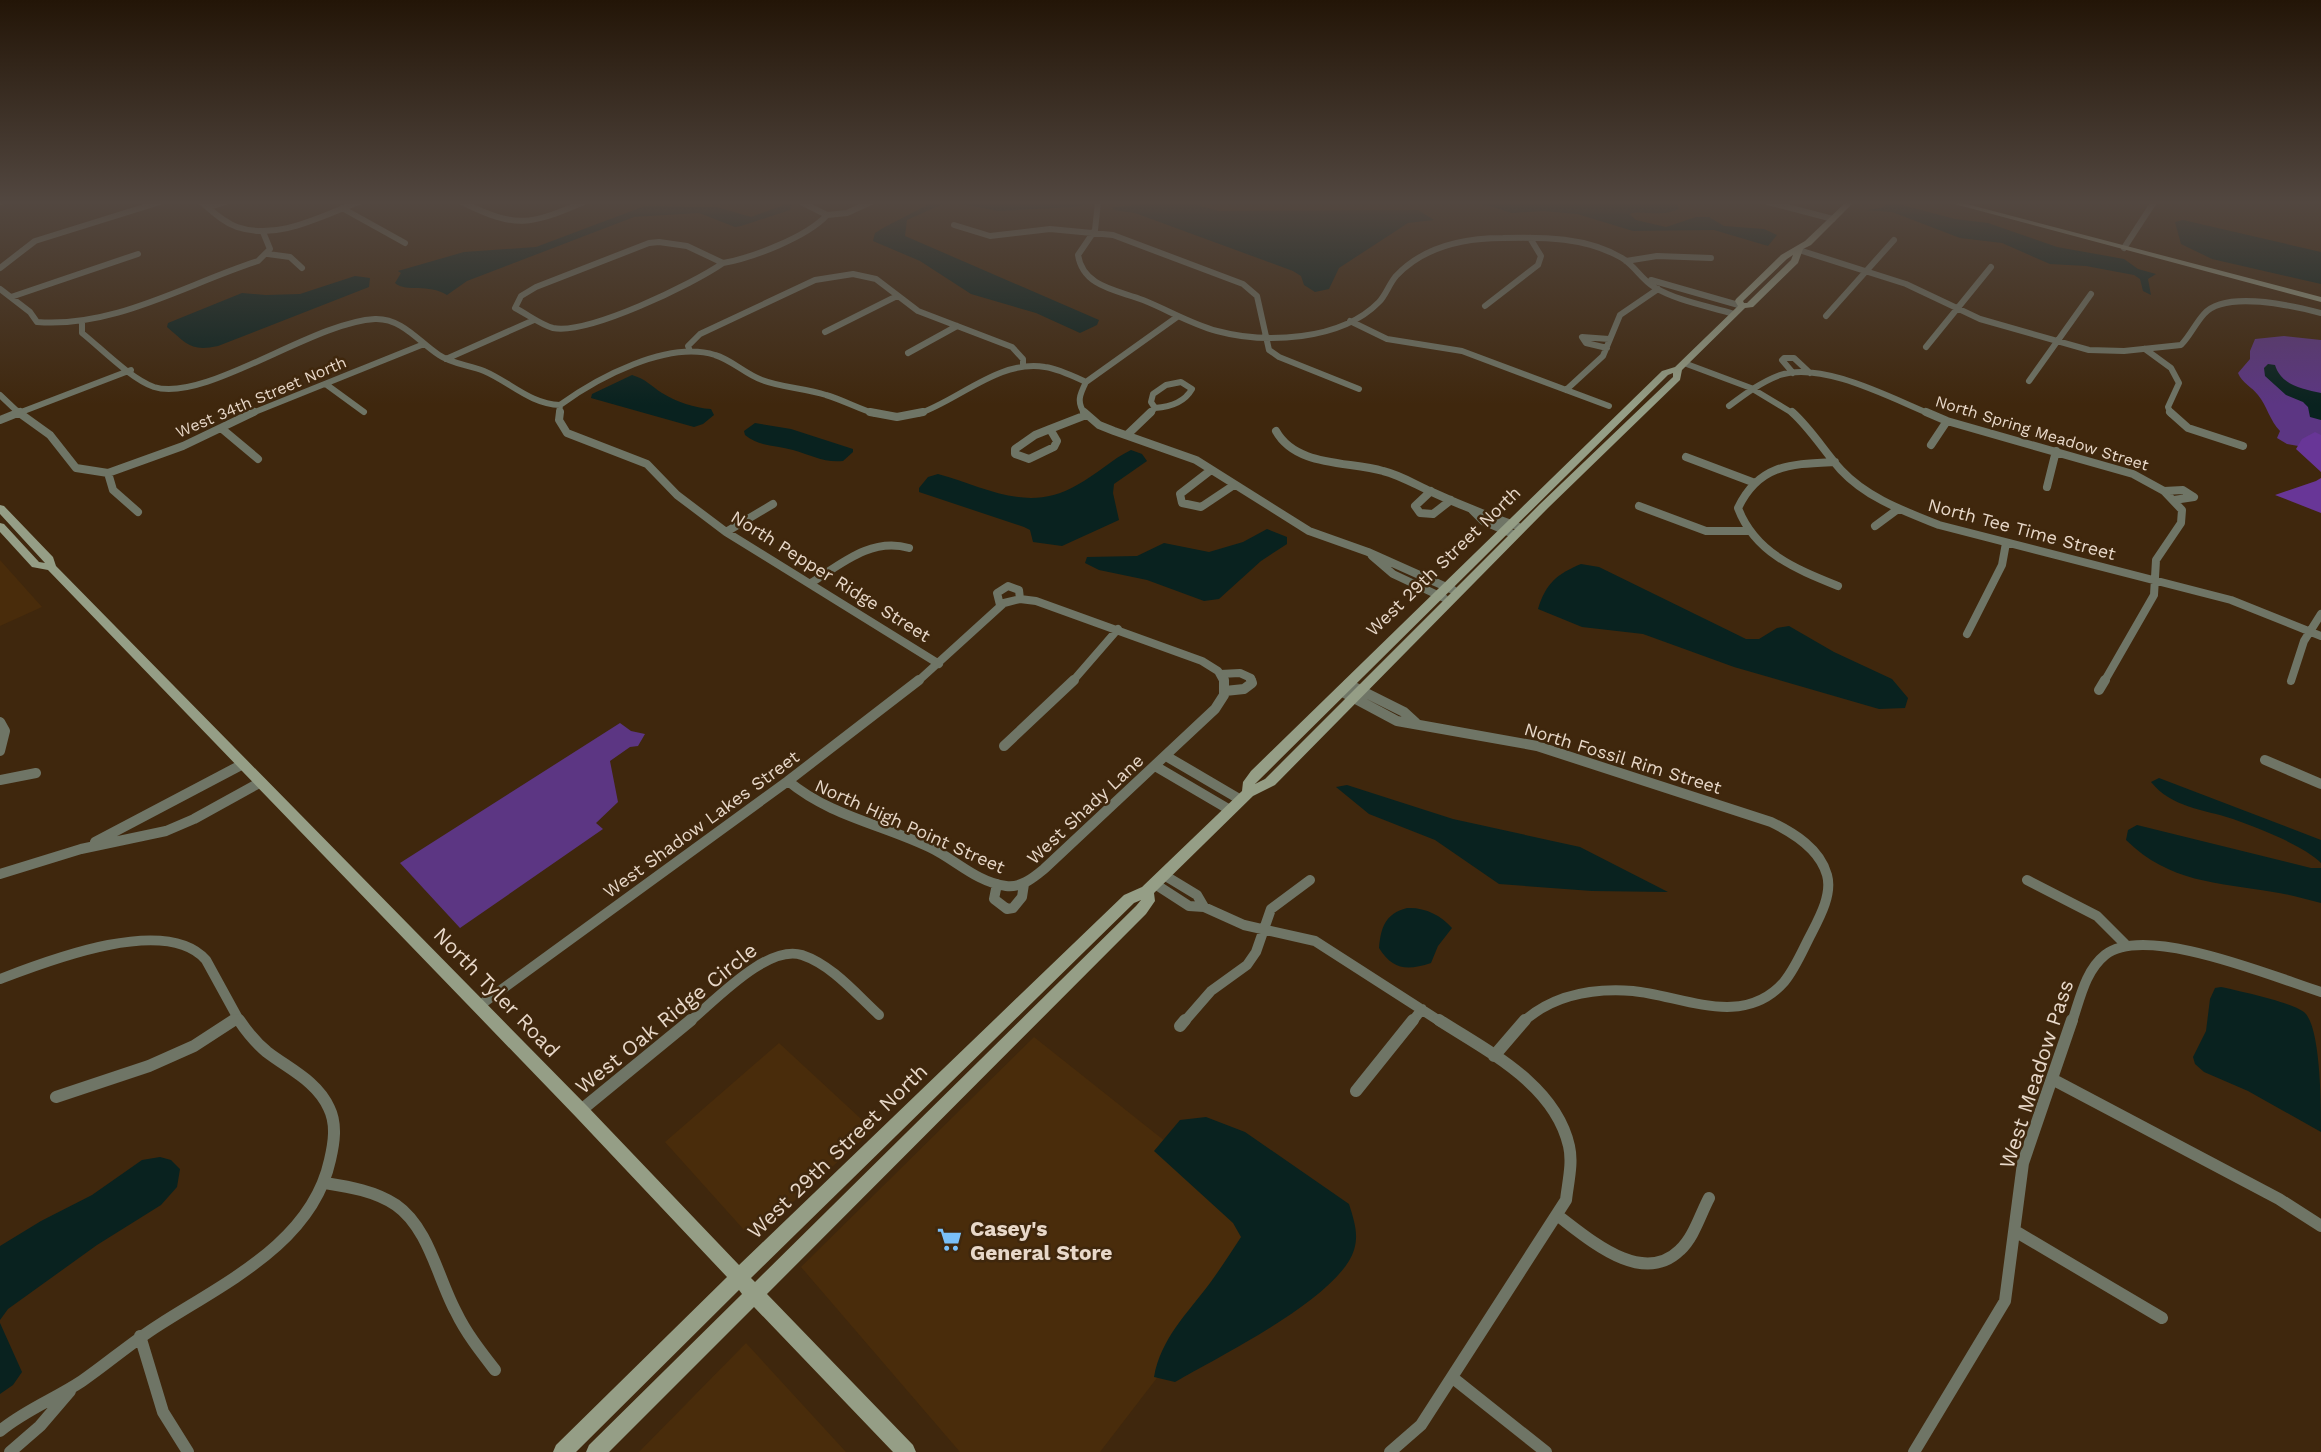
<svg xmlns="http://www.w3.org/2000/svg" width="2321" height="1452" viewBox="0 0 2321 1452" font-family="'Work Sans',sans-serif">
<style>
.built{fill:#492c0b}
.green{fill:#5c3683}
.forest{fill:#683697}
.water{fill:#09221f}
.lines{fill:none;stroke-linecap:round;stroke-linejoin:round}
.street-far3{stroke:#6f7566;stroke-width:6}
.street-far2{stroke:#6f7566;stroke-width:8}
.street-far1{stroke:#6f7566;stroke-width:10}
.street{stroke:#6f7566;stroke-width:12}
.secondary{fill:#959e86;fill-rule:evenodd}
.labels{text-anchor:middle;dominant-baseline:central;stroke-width:5;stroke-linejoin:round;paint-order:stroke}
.far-street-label{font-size:16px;fill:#e8d8c9;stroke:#3f270d}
.street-label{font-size:18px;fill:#e8d8c9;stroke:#3f270d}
.near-street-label{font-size:21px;fill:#e8d8c9;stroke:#3f270d}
.near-poi-label{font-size:21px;font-weight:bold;fill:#e8d8c9;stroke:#3f270d;text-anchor:start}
</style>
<rect width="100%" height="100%" fill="#3f270d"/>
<path class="built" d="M 0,560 L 42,607 L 0,626 Z
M 1034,1037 L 1273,1227 L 1100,1452 L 960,1452 L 801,1267 Z
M 779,1043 L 873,1130 L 763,1229 L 744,1230 L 665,1142 Z
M 746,1343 L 846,1452 L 639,1452 Z"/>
<path class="green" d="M 2284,336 L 2321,340 L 2321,450 L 2287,444 L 2277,438 L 2280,431 C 2270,421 2267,406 2258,395 C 2252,387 2242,383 2238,373 L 2250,359 L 2250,351 L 2255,339 Z
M 620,723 L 631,731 L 645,734 L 638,746 L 630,747 L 610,761 L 618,802 L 596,823 L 603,829 L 460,928 L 400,863 Z"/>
<path class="forest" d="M 2315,432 L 2321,435 L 2321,472 L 2296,449 L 2302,439 Z
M 2321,478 L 2321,513 L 2275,495 L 2316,481 Z"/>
<path class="water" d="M 933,202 L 1085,202 L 1086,204 L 1074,207 L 998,211 L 958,203 L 943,204 L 907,220 L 905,236 L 1099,320 L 1097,325 L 1080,333 L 1036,313 L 971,294 L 920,261 L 873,241 L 875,233 L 883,228 Z
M 1146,202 L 1187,202 L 1219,211 L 1418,210 L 1434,220 L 1408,223 L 1339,268 L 1329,289 L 1315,292 L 1304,285 L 1301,276 L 1293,271 L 1135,213 L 1114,210 L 1112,207 L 1141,205 Z
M 1476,202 L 1668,202 L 1678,205 L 1679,209 C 1659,218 1644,209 1629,214 L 1636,220 L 1666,227 L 1696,217 L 1709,217 L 1724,226 L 1764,229 L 1777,235 L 1768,246 L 1714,230 L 1633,231 L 1577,214 L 1543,211 L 1512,213 Z
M 1891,202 L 1955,219 L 1988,223 L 2057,247 L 2124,259 L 2138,269 L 2156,274 L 2148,279 L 2151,295 L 2143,291 L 2140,279 L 2134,275 L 2086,266 L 2050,264 L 2002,243 L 1960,238 L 1892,212 L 1866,210 L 1881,208 Z
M 787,204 L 791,205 L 790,210 L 741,226 L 735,227 L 699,213 L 634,217 L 467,281 L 447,295 C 428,283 407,293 395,283 L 401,273 L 398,271 L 464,252 L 536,247 L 645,206 L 717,207 L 751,217 Z
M 2183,220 L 2321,252 L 2321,284 L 2212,259 L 2181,244 L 2175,222 Z
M 355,276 L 370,278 L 369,287 L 218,346 C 191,352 187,344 167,327 L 168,323 L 242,293 L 266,295 L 300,294 Z
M 2268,364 L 2275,365 C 2281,385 2302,389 2321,393 L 2321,420 L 2310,417 L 2308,407 L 2303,402 L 2286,395 L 2265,376 L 2264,368 Z
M 632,375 C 646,379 651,386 662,393 C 677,402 694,408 711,409 L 714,415 L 703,424 L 694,427 L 591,398 L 592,394 Z
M 755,423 L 791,429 L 853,449 L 853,452 L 843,461 C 824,463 811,455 793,450 C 777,445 759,447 745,435 L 744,431 Z
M 1131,450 L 1142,454 L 1147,461 L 1114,484 L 1113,493 L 1119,520 L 1062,546 L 1033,542 L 1030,530 L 1024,527 L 919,492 L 919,488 L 928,477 L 938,474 C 986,487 1028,514 1077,485 C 1096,475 1112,459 1131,450 Z
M 1267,529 L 1287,537 L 1287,544 L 1261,561 L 1219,599 L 1204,601 L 1147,580 L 1099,570 L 1085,563 L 1087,557 L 1137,556 L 1164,543 L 1209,552 L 1243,542 Z
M 1581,564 L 1599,567 L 1746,639 L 1759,639 L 1777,628 L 1789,626 L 1834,652 L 1892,679 L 1908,698 L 1905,708 L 1879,709 L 1734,667 L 1643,634 L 1582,627 L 1538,609 C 1546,583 1557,574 1581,564 Z
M 2159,778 L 2321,840 L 2321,863 C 2305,846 2256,827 2233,819 C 2203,809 2172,808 2151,782 Z
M 1347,785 L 1453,819 L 1580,847 L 1668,892 L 1592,891 L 1499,884 L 1435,840 L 1369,814 L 1336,787 Z
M 2137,825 L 2311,868 L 2321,868 L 2321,903 C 2305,899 2289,894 2273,892 C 2216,882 2170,883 2126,840 L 2128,830 Z
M 1407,908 C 1424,907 1441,915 1452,928 L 1438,946 L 1431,963 C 1407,971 1393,970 1379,948 C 1381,927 1385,914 1407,908 Z
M 2221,987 C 2240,991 2290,1002 2304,1012 C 2321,1026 2321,1106 2321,1132 L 2248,1091 L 2204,1072 L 2195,1064 L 2193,1057 L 2206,1031 L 2210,999 L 2215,988 Z
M 1206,1117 L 1245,1132 L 1349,1204 C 1354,1220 1359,1234 1354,1250 C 1339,1298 1219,1356 1175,1382 L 1154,1377 C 1161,1338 1187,1314 1210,1283 C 1221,1268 1231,1252 1241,1237 L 1233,1223 L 1154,1151 L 1180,1120 Z
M 160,1157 L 171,1160 L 180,1169 L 177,1187 L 161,1205 L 97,1245 L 8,1309 L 0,1320 L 0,1246 L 41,1221 L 92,1195 L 142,1160 Z
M 0,1323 L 22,1372 L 13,1385 L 0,1394 Z"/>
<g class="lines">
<path class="street-far3" d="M 201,202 C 212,211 223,222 237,227 C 278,241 321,216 359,202
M 462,202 C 516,229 530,225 584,202
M 801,202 L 827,215
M 1098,202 L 1095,230 L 1078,255 C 1083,287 1117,290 1143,300 C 1168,310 1191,324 1217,331 C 1265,344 1341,341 1379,302 C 1386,295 1389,284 1396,276 C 1424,246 1464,238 1503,238 C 1544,237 1586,237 1622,258 C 1635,266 1641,279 1654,287 C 1677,301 1708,306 1734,314
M 1768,202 L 1833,219
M 208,207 L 225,202
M 342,208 L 405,243
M 827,215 L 847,213 L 871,202
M 954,225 L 990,236 L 1050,229 L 1113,235 L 1243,284 L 1257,296 L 1269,350 L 1279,357 L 1359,389
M 659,242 L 687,246 L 723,263 C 693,284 588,335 553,328 C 541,325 527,314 515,308 L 521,296 L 536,287 L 649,243 Z
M 2124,248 L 2154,202
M 1799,250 L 1906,284 L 1980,319 L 2089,350 L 2124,351 L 2181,345 C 2190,336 2195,324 2204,314 C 2225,290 2294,306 2321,313
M 268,254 L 290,257 L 302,268
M 1626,261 L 1657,256 L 1711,258
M 723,263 C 752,258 807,237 827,215
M 0,268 L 35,241 L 160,202
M 1651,280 L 1742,306
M 0,289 L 30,312 L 37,322 C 115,328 186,284 258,261 L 270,249 L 263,232
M 11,297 L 138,254
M 1485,306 L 1538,265 L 1541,256 L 1530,238
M 1826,316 L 1894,240
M 1350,321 L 1387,339 L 1462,351 L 1609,406
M 82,322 L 82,333 C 102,349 131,379 154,387 C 205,403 313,322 375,319 C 402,318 419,342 439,355 C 452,364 469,365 484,371 C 510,382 530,404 560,405
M 825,332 L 897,296
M 1926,347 L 1991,267
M 1607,348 L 1586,343 L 1582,337 L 1609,339
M 2145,349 L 2171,368 L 2179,383 L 2168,407 L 2171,414
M 690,351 L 688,346 L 700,334 L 815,280 L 853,274 L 876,279 L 918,311 L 1012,347 L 1023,359 L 1023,366
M 908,353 L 957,326
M 446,359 L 534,320
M 1684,363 L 1751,388 L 1794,414
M 1793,373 L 1782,360 L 1784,358 L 1794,358 L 1810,373
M 2029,381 L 2091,294
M 1181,382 L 1192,389 C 1184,403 1170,407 1155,408 L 1151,402 L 1153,394 L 1166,385 Z
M 327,385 L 364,412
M 1566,390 L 1603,356 L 1620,315 L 1658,289
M 0,395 L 20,414
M 560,405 C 597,378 668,340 715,355 C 732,360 745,374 762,380 C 783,388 805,388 826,395 C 843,400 859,409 876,414
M 1729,406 C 1745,394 1761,382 1780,375 C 1822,361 1891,398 1930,414
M 16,414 L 131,370
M 250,414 L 424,344
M 559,414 L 560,405
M 918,414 C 959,400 1000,359 1045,367 C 1059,369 1073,376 1086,382
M 1085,414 C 1076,402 1080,394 1086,382 L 1177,317
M 1149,414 L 1155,408"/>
<path class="street-far2" d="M 18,412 L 50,435 L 76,468 L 108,473 L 183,446 L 254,412
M 560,412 L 559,420 L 567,433 L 647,464 L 677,495 L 726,532 L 939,664
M 870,412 L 897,417 L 923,412
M 1084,412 L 1099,425 L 1114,431 L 1196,460 L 1309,531 L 1368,552 L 1453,590
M 1792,412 C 1811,429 1824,451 1841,470 C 1867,498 1904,511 1939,525 L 2231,600 L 2321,636
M 1926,412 L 1947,421 L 2133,474 L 2164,491 L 2182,510 L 2181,523 L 2156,560 L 2154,595 L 2104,682
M 2170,412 L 2188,428 L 2243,446
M 0,420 L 20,412
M 221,428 L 258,459
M 1050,429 L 1057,441 L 1054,447 L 1029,459 L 1015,454 L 1015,449 L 1035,435 Z
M 1050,429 L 1086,415
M 1276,431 C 1296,467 1348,461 1383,471 C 1400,475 1416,485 1432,492 C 1460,505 1488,516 1517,526
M 1127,435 L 1151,412
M 1931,445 L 1947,421
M 1686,457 L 1755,483
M 1835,462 C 1791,464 1759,464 1738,508 C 1755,553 1796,569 1838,586
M 1211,470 L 1180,494 L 1182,503 L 1201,507 L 1234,485
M 108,473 L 113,490 L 138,512
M 2047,487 L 2056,451
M 1431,491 L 1415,506 L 1420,513 L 1433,514 L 1451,500
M 2164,491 L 2183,490 L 2194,497 L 2174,500
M 1639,506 L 1706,531 L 1749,531
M 1472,510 L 1483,521 L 1511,533
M 1875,526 L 1898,509
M 726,532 L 773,504
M 1372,556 L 1393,574 L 1444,598
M 811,583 C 841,564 871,537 909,548
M 1000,605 L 997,593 L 1008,586 L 1019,590 L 1020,599
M 1967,634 L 2002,565 L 2006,543
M 1220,674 L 1240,673 L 1251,678 L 1252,682
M 2291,681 L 2304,641 L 2321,614
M 917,682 L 1004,603 L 1020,599 L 1036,601 L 1202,661 L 1218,671 L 1224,682
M 1072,682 L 1118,629"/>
<path class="street-far1" d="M 1348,684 L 1404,712 L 1416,723
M 2099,690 L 2105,680
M 1225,691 L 1244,689 L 1252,683 L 1251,680
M 1341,691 L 1397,721 L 1537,746 L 1771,822 C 1794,833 1820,849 1827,875 C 1833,896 1817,922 1808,940 C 1801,954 1794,970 1784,982 C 1743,1029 1683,996 1633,991 C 1594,988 1553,995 1523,1022
M 0,722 L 5,731 L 0,751
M 1004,746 L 1074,680
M 1166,756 L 1241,800
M 2265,760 L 2321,784
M 1155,766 L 1230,810
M 0,780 L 36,773
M 788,781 C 830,816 881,824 929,847 C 955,859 976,882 1006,886 C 1021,888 1033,878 1044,869 L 1215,709 L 1224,695 L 1224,680
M 788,781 L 919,680
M 95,842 L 243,764
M 0,874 L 81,849 L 166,831 L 194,819 L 261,782
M 1164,875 L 1197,895 L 1204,907
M 2027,880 L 2097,916 L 2125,944
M 997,884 L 994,899 L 1007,909 L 1013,908 L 1022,897 L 1024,884
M 1155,884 L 1189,906 L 1204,907 L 1244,925 L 1315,941 L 1441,1022
M 0,979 C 47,961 166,914 206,960 L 240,1022
M 479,1006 L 788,781
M 231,1022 L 237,1018
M 689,1022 C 715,1001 767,944 802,955 C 832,965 856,994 879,1015
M 1184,1022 L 1211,991 L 1247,965 L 1256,952 L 1271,909 L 1310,880
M 1412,1022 L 1422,1009
M 2072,1022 C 2080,999 2085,971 2105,955 C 2145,923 2274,977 2321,992"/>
<path class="street" d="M 1180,1026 L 1185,1020
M 1494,1056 L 1525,1020
M 2052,1079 L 2279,1199 L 2321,1226
M 1356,1091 L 1413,1020
M 56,1097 L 149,1066 L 194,1046 L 234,1020
M 580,1111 L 691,1020
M 325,1183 C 350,1187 375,1191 396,1205 C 429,1228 438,1279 456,1312 C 466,1333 481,1352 495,1370
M 1557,1215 C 1589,1239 1642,1287 1680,1250 C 1694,1237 1700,1215 1709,1198
M 2015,1231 L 2162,1318
M 140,1336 L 163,1412 L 188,1452
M 1453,1378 L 1546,1452
M 0,1431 C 25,1410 55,1399 82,1381 C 108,1363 132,1342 159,1325 C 224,1283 312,1243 330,1160 C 334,1143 337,1124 329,1108 C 317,1081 289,1069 267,1052 C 256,1043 247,1032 239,1020
M 10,1452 L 40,1426 L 70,1391
M 1390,1452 L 1421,1425 L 1566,1200 C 1568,1182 1573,1163 1569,1146 C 1555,1084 1487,1051 1439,1020
M 1914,1452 L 2005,1301 L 2023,1163 L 2072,1020"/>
<path class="secondary" d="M 0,202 L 9,202 L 0,205 Z
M 1846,202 L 1854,202 L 1811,245 L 1803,249 L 1798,263 L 1753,307 L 1745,308 L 1682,370 L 1680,380 L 1548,508 L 1275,785 L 1253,796 L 1154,893 L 1155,901 L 1146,914 L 767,1294 L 913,1445 L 916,1452 L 893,1452 L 754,1307 L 609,1452 L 586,1452 L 589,1445 L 742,1294 L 739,1290 L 576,1452 L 553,1452 L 556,1445 L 727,1277 L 576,1117 L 48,570 L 32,567 L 0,532 L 0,523 L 4,524 L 39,562 L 45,563 L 0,514 L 0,505 L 4,506 L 53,557 L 56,566 L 588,1107 L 739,1265 L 1124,895 L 1142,887 L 1242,791 L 1243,782 L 1251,771 L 1662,371 L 1675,367 L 1738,306 L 1735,301 L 1736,299 L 1781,255 L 1805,241 ZM 1793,255 L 1791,260 L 1747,303 L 1744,303 L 1743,301 L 1787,259 ZM 1673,373 L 1673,377 L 1540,504 L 1265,779 L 1255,784 L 1668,375 ZM 1141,900 L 1136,906 L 755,1282 L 751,1278 L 1134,903 Z
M 1947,202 L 1959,202 L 2321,297 L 2321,302 Z"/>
</g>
<linearGradient id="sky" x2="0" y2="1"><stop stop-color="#231507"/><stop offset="0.5" stop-color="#524740"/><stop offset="1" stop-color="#524740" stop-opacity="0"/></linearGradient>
<rect width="2321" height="405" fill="url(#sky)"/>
<defs>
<symbol id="supermarket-bare" viewBox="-9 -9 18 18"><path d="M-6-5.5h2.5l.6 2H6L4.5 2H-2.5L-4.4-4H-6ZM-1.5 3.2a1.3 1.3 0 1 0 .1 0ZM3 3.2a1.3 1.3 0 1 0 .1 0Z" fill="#79bff8" stroke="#3f270d" stroke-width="2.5" paint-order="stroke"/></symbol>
</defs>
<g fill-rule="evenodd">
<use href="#supermarket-bare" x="932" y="1222" width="35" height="35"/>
</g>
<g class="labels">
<g class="far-street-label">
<text transform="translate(261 397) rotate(-23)">West 34th Street North</text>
<text transform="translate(2042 433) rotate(17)">North Spring Meadow Street</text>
</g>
<g class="street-label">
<text transform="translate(2022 529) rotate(15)">North Tee Time Street</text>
<text transform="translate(1443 561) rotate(-44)">West 29th Street North</text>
<text transform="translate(831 576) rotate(32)">North Pepper Ridge Street</text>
<text transform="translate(1623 758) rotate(17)">North Fossil Rim Street</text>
<text transform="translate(1085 809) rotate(-43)">West Shady Lane</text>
<text transform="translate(701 824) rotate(-36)">West Shadow Lakes Street</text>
<text transform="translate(910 826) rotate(24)">North High Point Street</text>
</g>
<g class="near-street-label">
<text transform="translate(497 992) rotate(46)">North Tyler Road</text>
<text transform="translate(666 1018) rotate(-39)">West Oak Ridge Circle</text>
<text transform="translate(2036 1074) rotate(-72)">West Meadow Pass</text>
<text transform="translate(837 1151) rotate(-44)">West 29th Street North</text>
</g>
<g class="near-poi-label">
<text x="970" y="1228">Casey's<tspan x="970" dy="24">General Store</tspan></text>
</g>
</g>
</svg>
